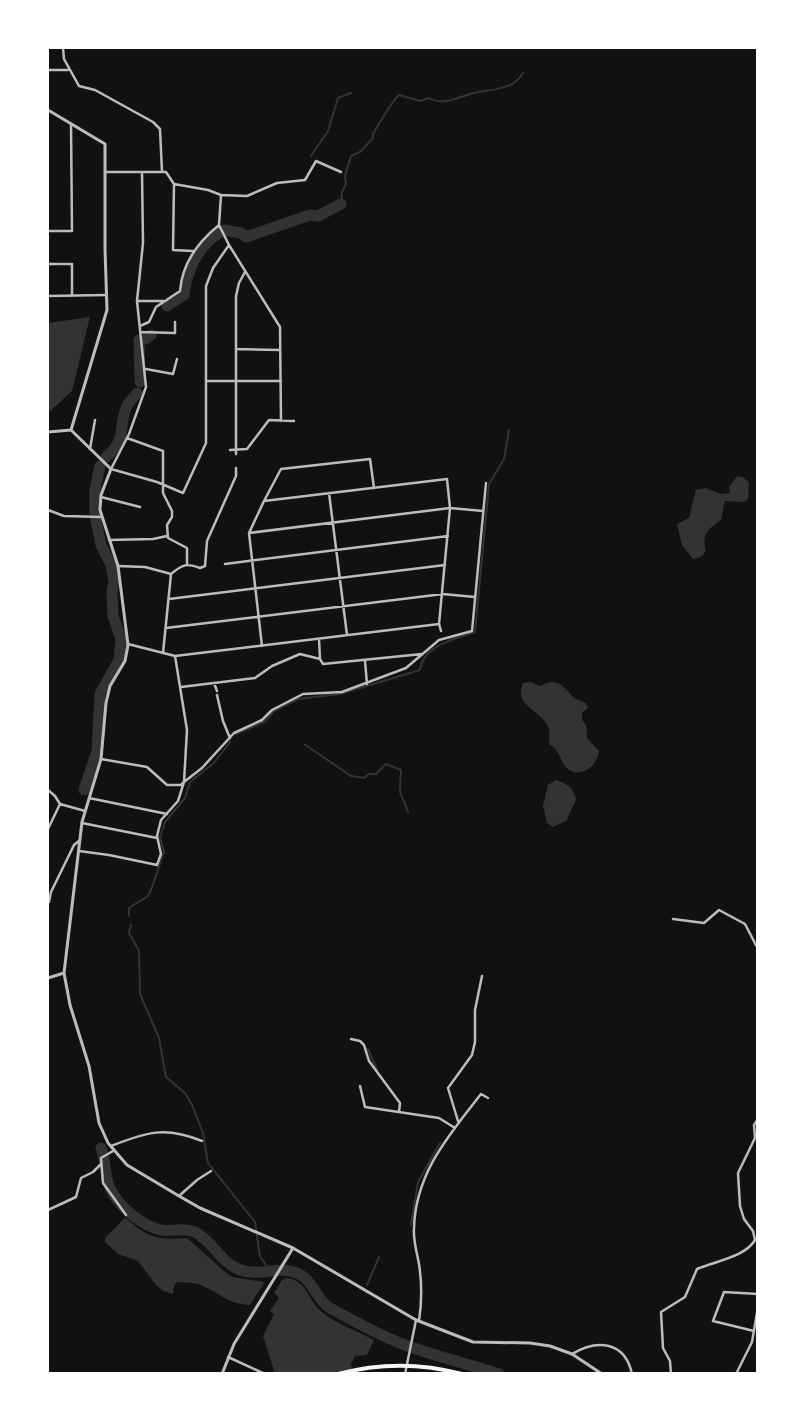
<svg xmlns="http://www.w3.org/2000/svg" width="805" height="1421" viewBox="0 0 805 1421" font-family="Commissioner,sans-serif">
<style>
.water{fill:#333}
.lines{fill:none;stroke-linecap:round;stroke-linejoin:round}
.stream{stroke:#333;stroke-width:2}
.river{stroke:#333;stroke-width:11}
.minor{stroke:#bcbcbc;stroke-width:2.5}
.tertiary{stroke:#bcbcbc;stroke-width:3}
.secondary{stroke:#f5f5f5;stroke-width:4}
</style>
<rect width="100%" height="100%" fill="#111"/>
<path class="water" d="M 90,317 L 72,391 L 48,413 L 48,323 Z
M 737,476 L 743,477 L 749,483 L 748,499 L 744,502 L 725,501 L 721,520 C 708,529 701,534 706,551 L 701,557 L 693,559 L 682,545 L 677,524 L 689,518 L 696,490 L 705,488 L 721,494 L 730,493 L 729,487 Z
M 531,682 L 539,686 C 544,685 547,682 551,682 C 561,681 569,692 574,698 L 586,703 L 588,708 L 582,713 L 582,720 L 586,725 L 587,738 L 599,751 C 598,765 581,779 568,769 C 559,762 561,750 550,745 C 548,739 551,733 548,726 C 539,710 514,706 523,683 Z
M 556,780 C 568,784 574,788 576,800 L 566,821 L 553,827 L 547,823 L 543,806 L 548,785 Z
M 125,1218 C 131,1221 135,1227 141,1230 C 154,1240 172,1239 187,1238 L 224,1271 L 232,1277 L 265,1282 L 250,1305 C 228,1305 216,1290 198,1284 C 191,1282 183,1283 177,1282 L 174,1286 L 173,1294 L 163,1291 L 156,1285 L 138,1261 L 118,1254 L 105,1242 L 105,1238 Z
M 287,1278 C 308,1281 308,1301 322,1312 C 334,1323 359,1332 374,1340 L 367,1355 L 355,1356 L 351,1364 L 353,1373 L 275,1374 L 263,1336 L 274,1314 L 270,1311 L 279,1298 L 274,1293 L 282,1280 Z"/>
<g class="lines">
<path class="stream" d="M 311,156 L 328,131 L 338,98 L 351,93
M 341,204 L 342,192 L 346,184 L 345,176 L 351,156 L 360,152 L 373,138 L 373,134 C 378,125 393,100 399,95 L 420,101 L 429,98 C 444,107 462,95 478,92 C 489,90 501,90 512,84 C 517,81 520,78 523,73
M 236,734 L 266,721 L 274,711 L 298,699 L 340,694 L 420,670 C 423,645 455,639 475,632 L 489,484 L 504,459 L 509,430
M 304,744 L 351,776 L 364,778 L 369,774 L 376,774 L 386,764 L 401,770 L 400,792 L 408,812
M 129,916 L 129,908 L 148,896 L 151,890 L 164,852 L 160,837 L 165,822 L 185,798 L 190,782 L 214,763 L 230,742
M 131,925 L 129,933 L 139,951 L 140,994 L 159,1038 L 166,1077 L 185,1093 L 192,1105 L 203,1133 L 208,1163 L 255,1222 L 260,1256 L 269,1270
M 368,1049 L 377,1070
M 411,1225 L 418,1182 L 440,1143
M 367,1285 L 379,1257"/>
<path class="river" d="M 167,306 L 184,295 C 187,268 200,243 224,230 L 241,233 L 246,237 L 310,215 L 318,216 L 341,204
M 146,339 L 151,335
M 139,340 L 140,382
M 106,457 C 129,437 117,428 127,406 C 129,401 134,398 137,393
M 84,790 L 97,751 L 100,694 L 119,660 L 121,639 L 113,616 L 112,592 L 114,582 L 111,565 L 101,545 L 95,516 L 95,490 L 100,466
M 101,1148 C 106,1160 104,1175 110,1188 C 118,1206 142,1226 161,1230 C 173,1232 184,1227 195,1232 C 213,1241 221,1264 241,1270 C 260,1277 279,1265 297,1273 C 314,1280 316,1300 330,1308 C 354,1321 380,1336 405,1345 C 435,1356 468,1364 499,1374"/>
<path class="minor" d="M 63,48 L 64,59 L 79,86 L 95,90 L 153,122 L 160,129 L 162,172
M 48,70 L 68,70
M 105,172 L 166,172 L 174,184 L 173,250 L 193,251
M 142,173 L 143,243 L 137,301 L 146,387 L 129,434 L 111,469 L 157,482 L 183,493 L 206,443 L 206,286 L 213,268 L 229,245
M 221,195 L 247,196 L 277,183 L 305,180 L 316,161 L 341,172
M 219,225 L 229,245 L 280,327 L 281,421
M 48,231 L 72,231 L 71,124
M 48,264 L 72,264 L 72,296
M 48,296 L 106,295
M 137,301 L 163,301
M 140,326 L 149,322 L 156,307 L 180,291 C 182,264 198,242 219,225 L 221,195 L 208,190 L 174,184
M 141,332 L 175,333 L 175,322
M 236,349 L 280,350
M 146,369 L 173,374 L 177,359
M 206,381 L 281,381
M 127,438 L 163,451 L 163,493 L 172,511 L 172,517 L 167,525 L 168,538 L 187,548 L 187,564
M 90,449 L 95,420
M 230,450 L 247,449 L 269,420 L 294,421
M 236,454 L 236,296 L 239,283 L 245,272
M 329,493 L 347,635
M 101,497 L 140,507
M 264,501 L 281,469 L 370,459 L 374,488
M 48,510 L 64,516 L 102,517
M 249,533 L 450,508 L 483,511
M 109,540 L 153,539 L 167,536
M 225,564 L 448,536
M 118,566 L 145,567 L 171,574 C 183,564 187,563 200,568 L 205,566 L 207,541 L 236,476 L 236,468
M 169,599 L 445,565
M 166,628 L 443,594 L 475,597
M 319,639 L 320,659 L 323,664 L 422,654
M 128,644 L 175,656 L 439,624
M 262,646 L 249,533 L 264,501 L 447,479 L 450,508 L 439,624 L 441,631
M 163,653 L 171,574
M 365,661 L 367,684
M 214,683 L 217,691
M 181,687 L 255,678 L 272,666 L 300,654 L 320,659
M 217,695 L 223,721 L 230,738
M 101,759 L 147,767 L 167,785 L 181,785 L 184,782 L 187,730 L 175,656
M 48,790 L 55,796 L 60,804 L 85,811
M 89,798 L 167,814
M 82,823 L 157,838
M 48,829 L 60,804
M 79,851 L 109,855 L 157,865 L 161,854 L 157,836 L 161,820 L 178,801 L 184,782 L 202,768 L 234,733 L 262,720 L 272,710 L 303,694 L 342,692 L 406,668 L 439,640 L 472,631 L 486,483
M 49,902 L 51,892 L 74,845 L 80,840
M 673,919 L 704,923 L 719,910 L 745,924 L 758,949
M 351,1039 L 360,1041 L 364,1045 L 369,1061 L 400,1103 L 399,1112
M 360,1086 L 365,1107 L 439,1118 L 455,1128
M 458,1121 L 448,1088 L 472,1055 L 475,1042 L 475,1010 L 482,976
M 111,1146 C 147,1132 165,1126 202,1141
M 113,1151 L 101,1158 L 103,1183 L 126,1215
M 179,1196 L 197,1180 L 211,1171
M 48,1210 L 76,1197 L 81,1178 L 93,1172 L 101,1164
M 419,1321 C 422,1301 422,1283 419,1264 C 417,1253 413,1240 414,1229 C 415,1174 448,1136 481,1094 L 488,1098
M 754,1331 L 713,1321 L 724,1292 L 758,1294
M 572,1354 C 597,1339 625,1341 632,1374
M 228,1357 L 265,1374
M 405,1374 L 416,1320
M 671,1374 L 670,1361 L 663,1348 L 661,1312 L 685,1297 L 697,1269 C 716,1261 745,1257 755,1240 L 753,1231 L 744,1219 L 740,1206 L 738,1173 L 755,1138 L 754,1125 L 758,1119
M 736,1374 L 752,1342 L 758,1307"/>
<path class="tertiary" d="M 48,110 L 105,144 L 105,249 L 107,310 L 71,430
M 48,432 L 71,430 L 111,469 L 101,495 L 100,510 L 118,566 L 128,645 L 125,661 L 110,686 L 106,703 L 101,759 L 82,822 L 64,973 L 70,1005 L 89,1066 L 99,1123 L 108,1143 L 127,1165 L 179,1196 L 200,1208 L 293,1248 L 416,1320 L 473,1342 L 530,1343 L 550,1346 L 572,1354 L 602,1374
M 48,978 L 64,973
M 222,1374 L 234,1344 L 293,1248"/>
<path class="secondary" d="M 338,1374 C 379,1363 421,1363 462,1374"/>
</g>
<rect width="805" height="1421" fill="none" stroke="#ffffff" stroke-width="98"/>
</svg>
